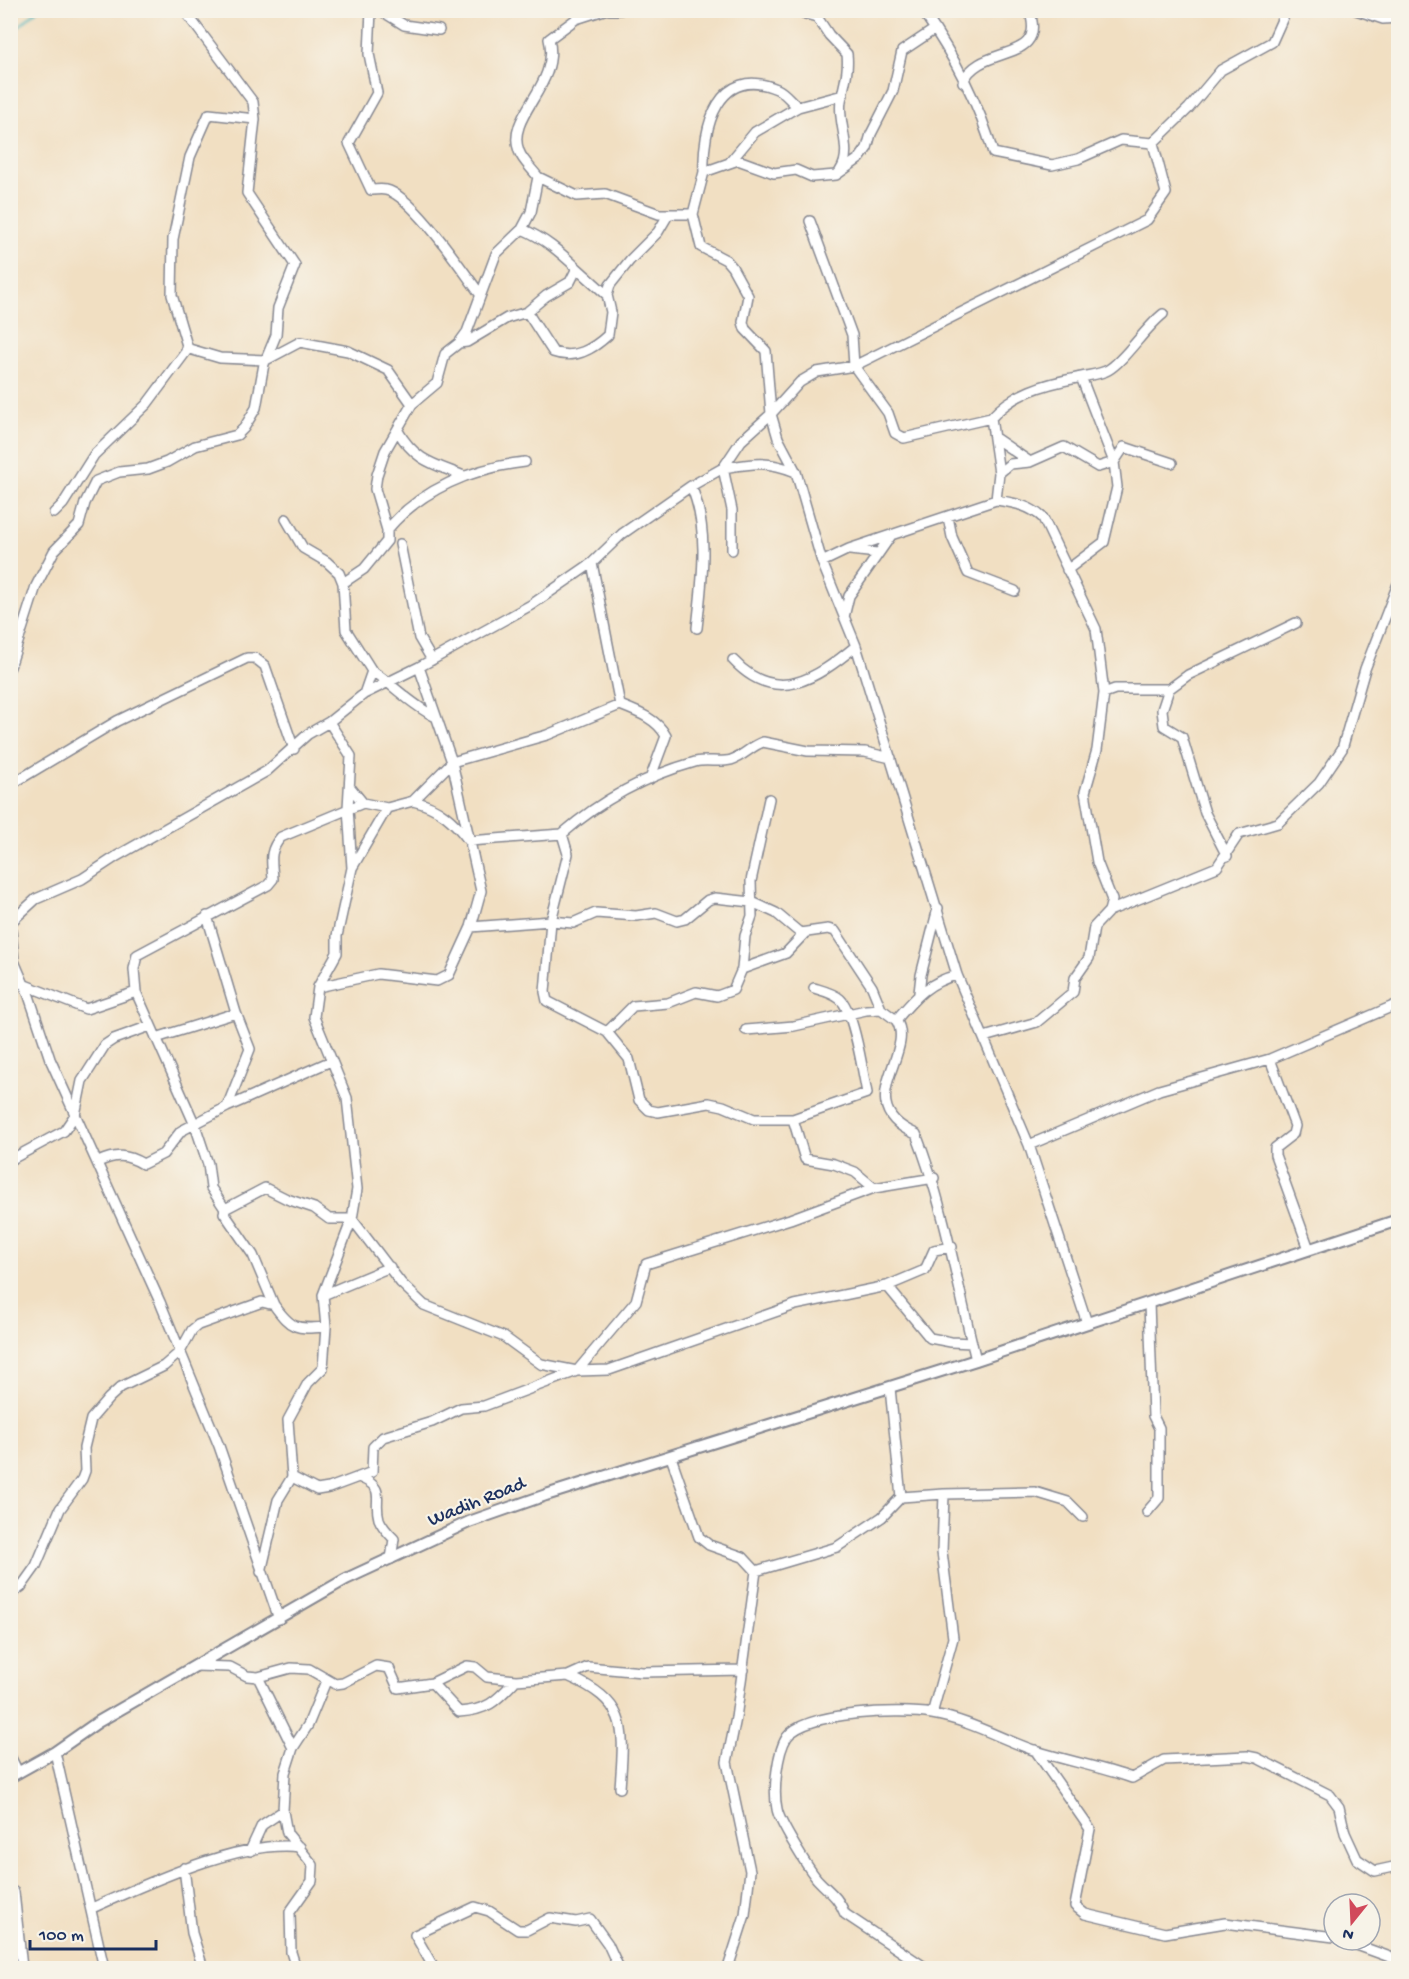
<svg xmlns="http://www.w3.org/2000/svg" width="1409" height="1979" viewBox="0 0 1409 1979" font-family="'Gochi Hand',sans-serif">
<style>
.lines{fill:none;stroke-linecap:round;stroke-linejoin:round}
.stream{stroke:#48b6c0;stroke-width:2}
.minor-casing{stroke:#868790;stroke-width:12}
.tertiary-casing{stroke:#868790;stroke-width:14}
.minor{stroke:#fff;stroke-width:9}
.tertiary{stroke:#fff;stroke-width:10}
.labels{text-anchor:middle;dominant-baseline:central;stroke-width:4.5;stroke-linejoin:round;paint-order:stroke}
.street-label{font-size:20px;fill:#1b2f5e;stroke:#f7f3e8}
</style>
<rect width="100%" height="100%" fill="#f7f3e8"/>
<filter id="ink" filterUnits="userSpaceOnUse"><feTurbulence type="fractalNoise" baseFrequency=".0167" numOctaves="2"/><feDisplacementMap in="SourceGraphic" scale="12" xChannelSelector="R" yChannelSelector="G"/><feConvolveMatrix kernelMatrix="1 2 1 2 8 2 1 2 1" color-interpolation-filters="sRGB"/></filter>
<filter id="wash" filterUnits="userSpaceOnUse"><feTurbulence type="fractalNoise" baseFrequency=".008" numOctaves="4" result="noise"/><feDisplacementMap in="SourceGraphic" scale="24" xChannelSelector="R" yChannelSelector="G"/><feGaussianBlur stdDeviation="1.35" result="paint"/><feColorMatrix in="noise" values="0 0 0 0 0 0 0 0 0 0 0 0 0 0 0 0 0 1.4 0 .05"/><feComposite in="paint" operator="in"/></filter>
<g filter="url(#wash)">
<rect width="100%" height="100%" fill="#f1dfc2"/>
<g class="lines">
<path class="stream" d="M 10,35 L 37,10"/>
</g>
</g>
<g filter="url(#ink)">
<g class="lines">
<defs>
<path id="minor" d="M 371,10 L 369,54 L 377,93 L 349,143 L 371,190 C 376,190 381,189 386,190 C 412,195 463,271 480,294
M 380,10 L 404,25 L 439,30
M 609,10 L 620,10
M 790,10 L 817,17 L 829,35 L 847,54 C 849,71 844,84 841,101 C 837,124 854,151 840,171
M 922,10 C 952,53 979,103 993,153 L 1052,165 L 1078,159 L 1121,140 L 1153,143
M 1356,10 L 1383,19 L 1398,18
M 935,29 L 902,51 L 893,91 L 871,134 L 867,148 L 860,158 L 836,175 L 812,177 L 796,170 L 774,173 L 738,160 L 704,172 L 693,214 L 701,247 L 726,260 L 732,267 L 748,296 L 743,322 L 745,329 L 766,351 L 771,414 L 778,438 L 796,472 L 822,562 L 856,646 L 957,975 L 1029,1145 L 1087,1323
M 963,82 C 979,43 1049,65 1029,10
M 1153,143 L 1189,108 L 1221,70 L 1272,42 L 1285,13 L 1289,10
M 730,162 L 755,132 L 789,112 L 798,107 L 843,95
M 704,172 C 702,128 718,64 777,89 C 786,93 790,101 798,107
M 538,177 L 577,196 L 605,194 L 659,214 L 693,214
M 810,221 L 852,335 L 854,366 L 888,413 L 895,433 L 904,438 L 991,418 L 999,473 L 996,500
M 577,268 L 607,295
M 527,312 L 553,352 C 575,360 593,349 608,335 L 611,312 L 607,295 L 610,285 L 630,260 L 658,232 L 668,215
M 459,343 L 467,342 L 507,318 L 527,312 L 546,296 L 570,282 L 577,268 C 560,252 544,238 522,229
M 186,348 L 220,358 L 266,360 L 300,342 L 348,351 L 388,370 L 412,404
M 991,418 C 1013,393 1044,384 1077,378 C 1087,375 1099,375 1108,370 C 1124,361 1145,328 1163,314
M 398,431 C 415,461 434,464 464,476
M 995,438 L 1030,462
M 999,473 L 1010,464 L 1030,462 L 1064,447 L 1098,467 L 1114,462 L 1124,447 L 1172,463
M 691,486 C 710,530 702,581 697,628
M 54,513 L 63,504 L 94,455 L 147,404 L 188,349 L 172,295 L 173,239 L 190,157 L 209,114 L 255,119
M 948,517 L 952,537 L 968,573 L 1015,591
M 286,519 L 303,548 L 327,562 L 339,573 L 343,583 L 346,630 L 372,671 L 364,694
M 387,530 C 421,489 473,468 525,462
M 400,544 L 419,638 L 432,660
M 732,550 L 732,510 L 723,468 C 753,463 767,460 796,472
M 850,550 L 877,553
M 822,562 L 849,549 L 996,500 C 1014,503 1029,505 1043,518 L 1096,629 L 1104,693 L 1097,750 L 1085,792 L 1097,862 L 1112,900 L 1109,911 L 1094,927 L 1089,958 L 1075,978 L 1073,992 L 1037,1022 L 984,1037
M 592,563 L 620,705
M 1067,570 L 1104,542 L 1117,487 L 1114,462 L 1081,377
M 343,583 L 364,569 L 387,541 L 387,530 L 375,489 L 377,475 L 385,451 L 412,404 L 437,383 L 445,354 L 459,343 L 467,332 L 496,254 L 522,229 L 531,212 L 538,177 C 532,169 522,160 519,151 C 505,116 561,85 549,39 L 576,19 L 604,10
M 844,617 L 849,596 L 890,537
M 733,660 C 776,706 816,679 856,646
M 10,667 L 36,586 L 54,551 L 79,525 L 85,503 L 96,481 L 119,472 L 148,469 L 167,462 L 195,446 L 237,435 L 244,428 L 256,408 L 264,364 L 276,335 L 278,308 L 295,265 L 247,193 L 255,119 L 253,102 L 184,10
M 372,671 C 395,686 411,705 436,717
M 1169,689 L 1162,710 L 1164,726 L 1182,737 L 1205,813 L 1227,856
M 1104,693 L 1115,689 L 1169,689 L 1188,675 L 1296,623
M 10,785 L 117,721 L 247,658 L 255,658 L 265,666 L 294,749
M 350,787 L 363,803 L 387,808
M 413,801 C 439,807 454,821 469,841 L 562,834
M 352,868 L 387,808 L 413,801 L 452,762 L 547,735 L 620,705 C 638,712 657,719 666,736 L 650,779
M 1109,911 L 1217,867 L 1239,834 L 1278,823 L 1319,783 L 1342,749 L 1365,669 L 1398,584
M 207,916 L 236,1013
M 10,919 L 14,961 L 29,996 L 50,1059 L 160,1302 L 219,1446 L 279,1619
M 12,921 L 36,899 L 82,879 L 117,856 L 267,771 L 308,734 L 329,722 L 364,694 L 419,667 L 531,605 L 592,563 L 622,534 L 691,486 L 723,468 L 741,441 L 771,414 L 800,382 L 817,372 L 854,366 L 1147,220 L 1166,193 L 1153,143
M 471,927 L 551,921 L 573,923 L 596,913 L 636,916 L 656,913 L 677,921 L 685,919 L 708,900 L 715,898 L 752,902 L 776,913 L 800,933 L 828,929 L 835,931 L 872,987 L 881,1009
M 742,969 L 745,936 L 752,916 L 751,881 L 769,799
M 957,975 C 928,982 915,998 896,1020 C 918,1052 848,1105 916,1134 C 945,1208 957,1284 976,1360
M 10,979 L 86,1009 L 136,992
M 318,987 L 378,974 L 437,981 L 449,975 L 471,927 L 481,891 L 452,762 L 419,667
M 814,988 C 824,991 833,993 840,999 C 854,1011 863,1073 867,1093 L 793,1119 L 754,1119 L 723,1106 L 709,1103 L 658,1112 L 649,1110 L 639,1100 L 629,1059 L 607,1032 L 547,1001 L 545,992 L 551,921 L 568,854 L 562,834 C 600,801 645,776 695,762 C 706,759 719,763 731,760 C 744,756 751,746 763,742 L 808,751 L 865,752 L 891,758
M 919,993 L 921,975 L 938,908
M 746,1030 L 794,1026 L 866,1010 L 881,1009 L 896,1020
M 607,1032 L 633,1006 L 668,1003 L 696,992 L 717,996 L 733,990 L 742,969 L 786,953 L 805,933
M 156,1038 L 236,1013 L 250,1049 L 227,1107
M 1270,1059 L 1295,1126 L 1293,1134 L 1275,1148 L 1275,1155 L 1309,1249
M 793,1119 L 805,1159 L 834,1164 L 855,1172 L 874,1188
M 1029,1145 L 1159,1090 L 1270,1059 L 1398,1004
M 10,1160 L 64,1131 L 75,1115 L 82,1081 L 105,1045 L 114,1039 L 150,1026
M 98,1162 C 116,1154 126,1154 143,1164 L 163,1154 L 181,1131 L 227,1107 L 331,1061
M 225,1209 L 265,1188 L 287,1199 L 314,1208 L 329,1219 L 352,1219 L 401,1283 L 424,1305 L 504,1337 L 541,1364 L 577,1371 L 609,1370 L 795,1305 L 887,1286 L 925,1270 L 934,1250 L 952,1247
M 887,1286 L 930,1338 L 951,1342 L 972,1343
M 323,1295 L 390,1267
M 274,1305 L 253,1255 L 224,1213 L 225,1209 L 211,1188 L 208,1164 L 195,1125 L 136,992 L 134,969 L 137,955 L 268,885 L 273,879 C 272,861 268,852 281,837 L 363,803
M 890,1388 L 901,1497
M 671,1457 L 699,1537 L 709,1545 L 743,1557 L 756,1571 L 736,1718 L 727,1762 L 750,1871 L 745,1915 L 728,1968
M 292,1477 L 317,1490 L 329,1488 L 372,1472 L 373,1447 L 383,1437 L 432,1422 L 461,1408 L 484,1406 L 577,1371 L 636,1301 L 646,1264 L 790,1219 L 874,1188 L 934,1178
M 361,1478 C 387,1489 373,1499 379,1519 C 382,1527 388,1533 394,1539 L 391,1559
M 944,1494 L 1035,1492 L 1068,1502 L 1083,1517
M 1147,1512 L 1159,1498 L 1159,1428 L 1153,1416 L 1149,1303
M 756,1571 L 837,1547 L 882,1517 L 901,1497 L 944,1494 L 942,1552 L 953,1638 L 932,1714
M 261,1572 L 278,1500 L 292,1477 L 288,1420 L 308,1383 L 323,1368 L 326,1327 L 323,1295 L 352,1219 L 357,1189 L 347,1098 L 314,1017 L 318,987 L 337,953 L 337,936 L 352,868 L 348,808 L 351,756 L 329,722
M 10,1595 L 21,1587 L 36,1566 L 60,1509 L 82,1479 L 85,1471 L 84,1448 L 91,1419 L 109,1398 L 121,1387 L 164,1366 L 180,1352 L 192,1330 L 198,1325 L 262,1302 L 274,1305 C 292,1330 296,1329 326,1327
M 195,1666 L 230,1667 L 247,1676 L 258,1677 L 291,1668 L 309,1669 L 335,1684 L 343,1683 L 376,1666 L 389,1668 L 398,1688 L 432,1683 L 459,1712 C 489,1710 496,1701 516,1680 L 568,1676 L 588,1667 L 642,1672 L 743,1670
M 568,1676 C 630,1703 624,1729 620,1788
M 258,1677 L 293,1748
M 432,1683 L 467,1666 L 475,1667 L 487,1677 L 516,1680
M 1035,1750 L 1090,1829 L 1075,1906 L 1085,1914 L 1165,1933 L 1225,1923 L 1334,1937
M 55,1752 L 104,1968
M 10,1756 L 18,1772
M 283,1811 L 287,1833 L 313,1865 L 312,1881 L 290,1912 L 291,1952 L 296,1968
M 250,1851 L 262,1825 L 283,1811 L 285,1773 L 293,1748 L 308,1725 L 326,1681
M 184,1868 L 192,1933 L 203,1968
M 10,1890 L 14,1892 L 22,1968
M 92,1908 C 147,1884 240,1839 300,1847
M 1343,1940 L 1398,1960
M 434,1968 L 415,1935 L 475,1907 L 489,1911 L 518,1930 L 527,1930 L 550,1918 L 576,1922 L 590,1919 L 608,1944 L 619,1968
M 926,1968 L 845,1914 C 837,1895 830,1893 817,1879 C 808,1868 779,1822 777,1809 C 773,1791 777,1752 787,1737 C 805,1711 903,1709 932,1714 C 969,1720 1001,1739 1036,1751 C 1068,1761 1101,1767 1132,1778 L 1164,1760 L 1247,1756 L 1257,1758 L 1330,1795 L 1339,1807 L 1345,1833 L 1357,1859 L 1375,1871 L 1398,1866"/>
<path id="tertiary" d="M 10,1777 L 55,1752 L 98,1722 L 346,1579 L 469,1522 L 546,1495 L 976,1360 L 1398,1220"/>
</defs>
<use href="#minor" class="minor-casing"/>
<use href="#tertiary" class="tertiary-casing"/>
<use href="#minor" class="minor"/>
<use href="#tertiary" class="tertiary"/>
</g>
</g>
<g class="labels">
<g class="street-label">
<text transform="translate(477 1503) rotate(-22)">Wadih Road</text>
</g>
</g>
<rect width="1409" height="1979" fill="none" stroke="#f7f3e8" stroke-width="36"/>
<g transform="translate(1352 1922) rotate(198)"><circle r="28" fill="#f7f3e8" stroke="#9fa5b1" stroke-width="1.5"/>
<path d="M0-4.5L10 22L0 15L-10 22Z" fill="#d1495b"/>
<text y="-9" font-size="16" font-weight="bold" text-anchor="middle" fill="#1b2f5e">N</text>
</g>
<path d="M30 1940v9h126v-9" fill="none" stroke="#1b2f5e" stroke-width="3"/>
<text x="39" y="1940" font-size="18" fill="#1b2f5e" stroke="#f7f3e8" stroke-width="4.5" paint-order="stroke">100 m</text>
</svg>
